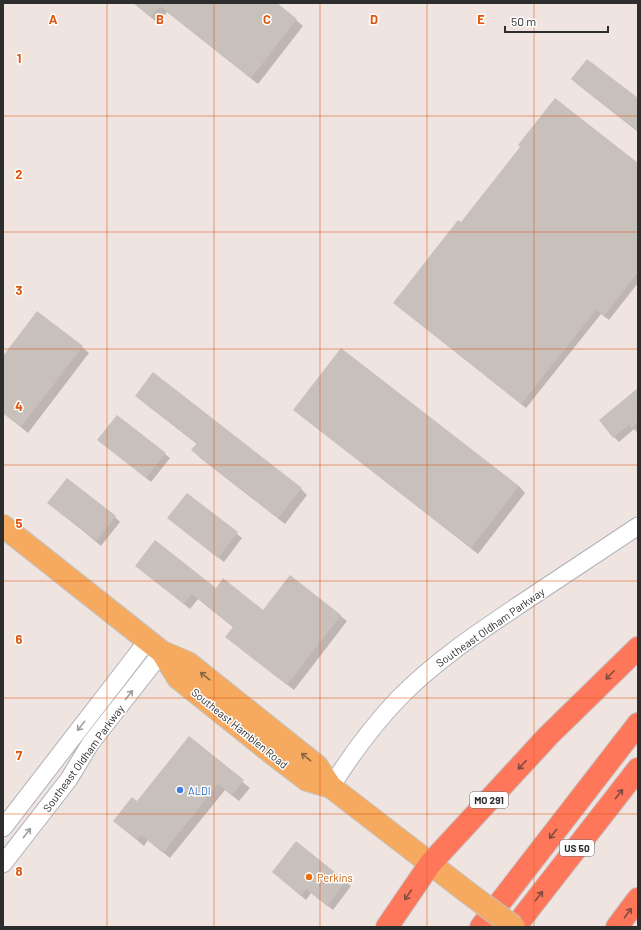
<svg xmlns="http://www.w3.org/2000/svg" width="641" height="930" viewBox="0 0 641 930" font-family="Barlow,sans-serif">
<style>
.shadow{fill:#0003}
.building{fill:#c8c0bb}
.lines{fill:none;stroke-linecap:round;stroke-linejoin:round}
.minor-casing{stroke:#adb2ba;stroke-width:19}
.major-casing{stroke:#c4c4c4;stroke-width:24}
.highway-casing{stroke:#c4c4c4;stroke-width:24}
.minor{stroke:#fff;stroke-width:17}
.major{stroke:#f5aa5f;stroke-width:22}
.highway{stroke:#ff775b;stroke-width:22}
.major-bridge-casing{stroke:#c4c4c4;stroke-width:24;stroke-linecap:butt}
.major-bridge{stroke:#f5aa5f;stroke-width:22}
.oneway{stroke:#814b3f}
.oneway2{stroke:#876544}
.oneway3{stroke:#a0a0a0}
.grid{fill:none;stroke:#df570e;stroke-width:1;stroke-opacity:0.55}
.shop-dot{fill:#3f7fe0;stroke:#fff;stroke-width:1.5}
.food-dot{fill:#e8710a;stroke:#fff;stroke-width:1.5}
.labels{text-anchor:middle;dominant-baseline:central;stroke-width:3;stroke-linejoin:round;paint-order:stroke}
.shield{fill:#fff;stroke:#6c6c6c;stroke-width:1}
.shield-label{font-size:10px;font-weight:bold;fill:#2d2d2d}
.street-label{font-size:11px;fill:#2d2d2d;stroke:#fff}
.shop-label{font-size:11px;fill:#366cbe;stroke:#fff;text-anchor:start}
.food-label{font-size:11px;fill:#c56008;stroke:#fff;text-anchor:start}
.grid-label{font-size:13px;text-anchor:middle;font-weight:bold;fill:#df570e;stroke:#fff;stroke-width:3;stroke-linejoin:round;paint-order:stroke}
</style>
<rect width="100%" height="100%" fill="#efe4e0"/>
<path class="shadow" d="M 133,3 L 276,3 L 303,26 L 258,84 L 167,12 L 158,23 Z
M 572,79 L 638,100 L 638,132 L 577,84 Z
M 521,147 L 638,164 L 638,283 L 609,320 L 601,314 L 526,408 L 394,303 L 461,224 Z
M 82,347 L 89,353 L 28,433 L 3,413 L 3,357 Z
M 638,389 L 638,431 L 637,432 L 634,429 L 619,442 L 614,437 Z
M 143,402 L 301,489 L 307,495 L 285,524 L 199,457 L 193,450 L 197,444 Z
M 294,410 L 519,486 L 525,493 L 478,554 Z
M 98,440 L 165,454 L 170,458 L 151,482 Z
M 187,494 L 242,538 L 224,562 L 168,518 Z
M 49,503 L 115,517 L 120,522 L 101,546 Z
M 142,571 L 216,589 L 263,611 L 290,576 L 347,621 L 294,690 L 232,642 L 234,628 L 198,599 L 190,609 Z
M 189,738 L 250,788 L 239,801 L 225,790 L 170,858 L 148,840 L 144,846 L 114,821 L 137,803 Z
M 296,842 L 351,886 L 333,910 L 311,893 L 306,900 L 273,872 Z"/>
<path class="building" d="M 133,3 L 277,3 L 297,19 L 251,78 L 160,6 L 151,17 Z
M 587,59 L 638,98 L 638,131 L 571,79 Z
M 555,98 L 638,163 L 638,272 L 604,316 L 596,310 L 521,404 L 393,303 L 458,220 L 461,222 L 520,147 L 518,145 Z
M 37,311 L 83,346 L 21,427 L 3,413 L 3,356 Z
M 341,348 L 519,486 L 471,548 L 293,410 Z
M 153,372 L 302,488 L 278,518 L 191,450 L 197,443 L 135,396 Z
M 638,388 L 638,422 L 631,428 L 629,425 L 613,438 L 599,420 Z
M 117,415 L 166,453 L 146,478 L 97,440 Z
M 67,478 L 116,516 L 96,541 L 47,503 Z
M 187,493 L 238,532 L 218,558 L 167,518 Z
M 155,540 L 216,588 L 223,578 L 263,610 L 290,575 L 341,615 L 287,685 L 225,637 L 233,627 L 192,594 L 184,604 L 135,566 Z
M 189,736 L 244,780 L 232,795 L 218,784 L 163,853 L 141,835 L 137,840 L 113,821 L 132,797 L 137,801 Z
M 296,841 L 346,881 L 327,906 L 306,889 L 301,896 L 272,872 Z"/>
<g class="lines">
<defs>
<path id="minor" d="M 331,787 C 351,755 374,724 399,698 C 435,661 479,632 522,603 C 560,578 599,552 638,526
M 3,828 L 148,640
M 3,864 L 69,779 L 90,744 L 162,652"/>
<path id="major" d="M 3,526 L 162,652
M 331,787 L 307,780 L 273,754 L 178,678 L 162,652 L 188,663 L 317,766 L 331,787 L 467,892"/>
<path id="highway" d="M 387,927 L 430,864 L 548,736 L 638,648
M 481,927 L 638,724
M 515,927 L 638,769
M 617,927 L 638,899"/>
</defs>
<use href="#minor" class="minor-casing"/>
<use href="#major" class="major-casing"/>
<use href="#highway" class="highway-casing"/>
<use href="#minor" class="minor"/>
<use href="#major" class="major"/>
<use href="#highway" class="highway"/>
<defs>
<path id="major-bridge" d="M 467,892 L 514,927"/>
</defs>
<use href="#major-bridge" class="major-bridge-casing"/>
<use href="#major-bridge" class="major-bridge"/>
</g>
<defs><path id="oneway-shaft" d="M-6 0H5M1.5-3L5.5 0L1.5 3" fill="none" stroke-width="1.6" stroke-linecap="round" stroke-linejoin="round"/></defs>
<g class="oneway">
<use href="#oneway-shaft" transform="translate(610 675) rotate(135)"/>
<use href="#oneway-shaft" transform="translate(522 765) rotate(133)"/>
<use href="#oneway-shaft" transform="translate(619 794) rotate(-52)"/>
<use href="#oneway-shaft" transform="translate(553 834) rotate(128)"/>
<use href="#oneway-shaft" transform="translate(408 895) rotate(124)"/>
<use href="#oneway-shaft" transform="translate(539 896) rotate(-52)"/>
<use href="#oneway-shaft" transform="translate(628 913) rotate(-53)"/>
</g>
<g class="oneway2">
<use href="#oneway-shaft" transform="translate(205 676) rotate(-141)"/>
<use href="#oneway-shaft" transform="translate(306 757) rotate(-141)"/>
</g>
<g class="oneway3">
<use href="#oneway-shaft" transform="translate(129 695) rotate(-52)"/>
<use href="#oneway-shaft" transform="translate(81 726) rotate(128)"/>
<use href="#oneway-shaft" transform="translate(27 833) rotate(-52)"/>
</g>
<path class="grid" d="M 107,3 L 107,927M 214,3 L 214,927M 320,3 L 320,927M 427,3 L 427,927M 534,3 L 534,927M 3,116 L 638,116M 3,232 L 638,232M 3,349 L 638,349M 3,465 L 638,465M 3,581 L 638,581M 3,698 L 638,698M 3,814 L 638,814"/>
<circle class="shop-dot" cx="180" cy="790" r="4"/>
<circle class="food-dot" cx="309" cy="877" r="4"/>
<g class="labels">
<g class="shield">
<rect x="470" y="792" width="38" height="16" rx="3"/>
<rect x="560" y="840" width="34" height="16" rx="3"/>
</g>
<g class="shield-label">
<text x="489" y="800">MO 291</text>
<text x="577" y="848">US 50</text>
</g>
<g class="street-label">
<text transform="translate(490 627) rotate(-35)">Southeast Oldham Parkway</text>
<text transform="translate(240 728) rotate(39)">Southeast Hamblen Road</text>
<text transform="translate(83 758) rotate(-54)">Southeast Oldham Parkway</text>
</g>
<g class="shop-label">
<text x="188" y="790">ALDI</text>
</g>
<g class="food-label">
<text x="317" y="877">Perkins</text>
</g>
</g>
<g class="grid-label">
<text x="53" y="24">A</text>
<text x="160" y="24">B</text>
<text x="267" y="24">C</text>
<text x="374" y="24">D</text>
<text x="481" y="24">E</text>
<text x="19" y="63">1</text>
<text x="19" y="179">2</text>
<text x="19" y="295">3</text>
<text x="19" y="411">4</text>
<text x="19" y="528">5</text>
<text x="19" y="644">6</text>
<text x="19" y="760">7</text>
<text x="19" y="876">8</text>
</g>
<rect width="641" height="930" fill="none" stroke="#2d2d2d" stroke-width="8"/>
<path d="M505 26v6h103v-6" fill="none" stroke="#2d2d2d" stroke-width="2"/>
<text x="511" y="26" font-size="12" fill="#2d2d2d" stroke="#ffffff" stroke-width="3" paint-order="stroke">50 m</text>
</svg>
